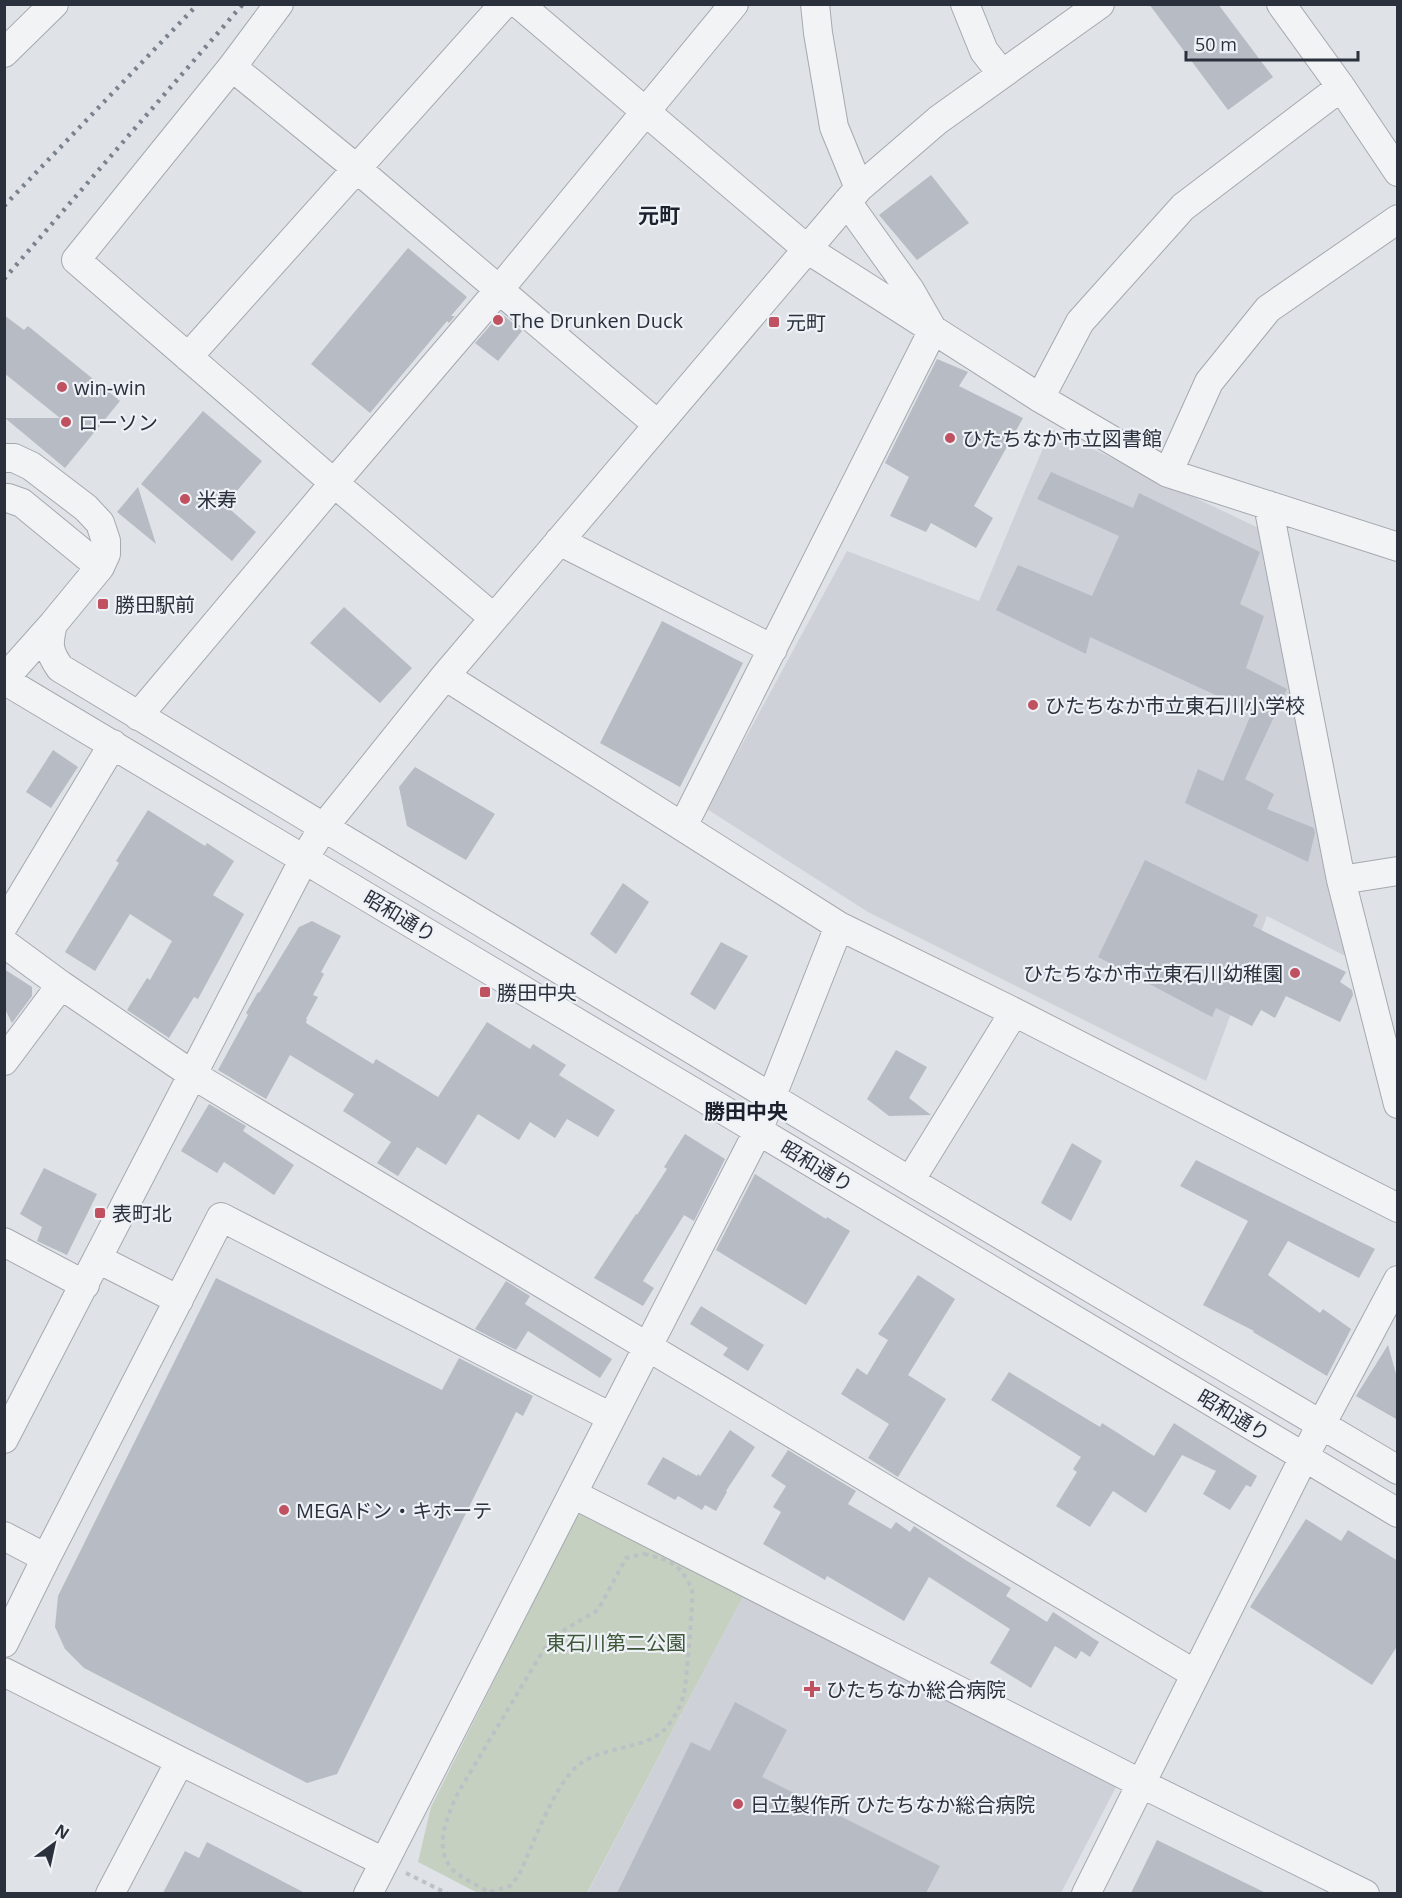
<svg xmlns="http://www.w3.org/2000/svg" width="1402" height="1898" viewBox="0 0 1402 1898" font-family="'Open Sans','Noto Sans JP',sans-serif">
<style>
.built{fill:#ced1d8}
.green{fill:#c5d0c1}
.building{fill:#b7bbc3}
.lines{fill:none;stroke-linecap:round;stroke-linejoin:round}
.minor-casing{stroke:#a5a9b0;stroke-width:30}
.path{stroke:#bdc0c5;stroke-width:4;stroke-dasharray:4.5 4.5;stroke-linecap:butt}
.minor{stroke:#f1f3f5;stroke-width:28}
.rail{stroke:#7a828e;stroke-width:4.5;stroke-dasharray:3 6;stroke-linecap:butt}
.poi-dot{fill:#bf5161;stroke:#eef1f5;stroke-width:2}
.labels{text-anchor:middle;dominant-baseline:central;stroke-width:4.5;stroke-linejoin:round;paint-order:stroke}
.poi-label{font-size:20px;fill:#2a303c;stroke:#eef1f5;text-anchor:start}
.street-label{font-size:20px;fill:#2a303c;stroke:#eef1f5}
.park-label{font-size:20px;fill:#3e5639;stroke:#eef1f5}
.neighbourhood-label{font-size:21px;font-weight:bold;fill:#1c222d;stroke:#eef1f5}
</style>
<rect width="100%" height="100%" fill="#dfe2e7"/>
<path class="built" d="M 1051,429 L 1267,532 L 1357,962 L 1267,916 L 1206,1081 L 868,912 L 707,809 L 847,551 L 979,601 Z
M 746,1591 L 1116,1787 L 1061,1893 L 587,1894 Z"/>
<path class="green" d="M 588,1506 L 746,1591 L 587,1893 L 478,1893 L 418,1862 L 431,1807 L 578,1513 Z"/>
<path class="building" d="M 1149,4 L 1218,4 L 1273,77 L 1228,110 Z
M 931,175 L 969,223 L 917,260 L 879,215 Z
M 408,248 L 467,297 L 451,316 L 455,316 L 449,323 L 447,321 L 370,413 L 311,364 Z
M 501,313 L 522,331 L 498,361 L 475,343 Z
M 4,315 L 24,330 L 28,326 L 120,401 L 65,468 L 5,418 L 60,418 L 4,373 Z
M 937,359 L 968,372 L 959,386 L 1023,418 L 974,506 L 993,518 L 976,548 L 931,523 L 926,532 L 890,516 L 909,477 L 885,463 Z
M 203,411 L 262,461 L 225,505 L 256,532 L 232,561 L 141,484 Z
M 1051,472 L 1133,508 L 1139,493 L 1260,552 L 1240,604 L 1264,616 L 1246,668 L 1287,689 L 1245,779 L 1274,794 L 1267,809 L 1314,828 L 1315,833 L 1308,862 L 1185,803 L 1198,769 L 1223,781 L 1252,712 L 1090,637 L 1086,654 L 996,610 L 1018,565 L 1092,596 L 1119,536 L 1037,499 Z
M 138,487 L 156,544 L 117,512 Z
M 344,607 L 412,668 L 380,703 L 310,643 Z
M 662,621 L 743,663 L 680,787 L 600,743 Z
M 53,750 L 78,767 L 51,808 L 26,792 Z
M 415,767 L 495,814 L 466,860 L 407,826 L 399,787 Z
M 148,810 L 205,846 L 207,843 L 234,861 L 213,895 L 244,914 L 198,999 L 194,997 L 169,1038 L 127,1010 L 147,978 L 150,980 L 172,941 L 130,914 L 95,971 L 65,952 L 119,863 L 116,861 Z
M 1145,860 L 1258,915 L 1253,926 L 1346,972 L 1340,982 L 1352,990 L 1353,995 L 1340,1022 L 1286,996 L 1275,1018 L 1261,1010 L 1252,1026 L 1216,1008 L 1212,1017 L 1098,957 Z
M 623,883 L 649,902 L 616,954 L 590,934 Z
M 312,921 L 341,936 L 321,972 L 324,974 L 313,995 L 318,997 L 306,1019 L 307,1019 L 306,1023 L 373,1064 L 376,1059 L 438,1097 L 487,1022 L 530,1049 L 533,1044 L 566,1065 L 559,1075 L 615,1110 L 598,1137 L 567,1119 L 555,1138 L 530,1122 L 519,1140 L 478,1114 L 446,1165 L 417,1147 L 398,1176 L 377,1163 L 391,1142 L 343,1111 L 354,1094 L 290,1055 L 266,1099 L 218,1070 L 248,1015 L 246,1013 L 258,992 L 259,993 L 299,927 Z
M 721,942 L 748,956 L 715,1010 L 690,994 Z
M 4,969 L 32,987 L 32,996 L 12,1023 L 4,1007 Z
M 896,1050 L 927,1067 L 909,1098 L 931,1115 L 889,1116 L 867,1099 Z
M 209,1104 L 246,1126 L 243,1131 L 294,1165 L 274,1195 L 224,1162 L 217,1173 L 181,1151 Z
M 685,1134 L 725,1159 L 694,1221 L 684,1215 L 643,1281 L 654,1288 L 643,1306 L 594,1278 L 636,1214 L 637,1215 L 667,1169 L 664,1167 Z
M 1072,1143 L 1102,1161 L 1071,1221 L 1041,1203 Z
M 1196,1160 L 1375,1249 L 1359,1278 L 1288,1241 L 1268,1275 L 1320,1313 L 1323,1309 L 1351,1329 L 1327,1376 L 1253,1332 L 1254,1331 L 1203,1305 L 1248,1221 L 1180,1186 Z
M 44,1168 L 97,1194 L 67,1255 L 37,1241 L 42,1227 L 20,1214 Z
M 755,1174 L 826,1219 L 827,1217 L 850,1231 L 806,1305 L 716,1250 Z
M 918,1275 L 955,1299 L 908,1375 L 946,1399 L 898,1477 L 868,1458 L 889,1424 L 841,1394 L 857,1368 L 867,1375 L 888,1340 L 878,1334 Z
M 216,1278 L 442,1390 L 459,1358 L 533,1396 L 523,1416 L 516,1412 L 337,1774 L 307,1783 L 84,1668 L 65,1649 L 55,1627 L 58,1596 Z
M 506,1281 L 530,1296 L 525,1304 L 612,1359 L 600,1378 L 528,1331 L 516,1350 L 475,1329 Z
M 701,1306 L 764,1345 L 748,1371 L 723,1355 L 728,1348 L 690,1324 Z
M 1388,1345 L 1398,1381 L 1398,1420 L 1356,1396 Z
M 1009,1372 L 1100,1427 L 1102,1423 L 1154,1456 L 1174,1423 L 1257,1476 L 1251,1487 L 1246,1485 L 1230,1510 L 1203,1494 L 1216,1471 L 1182,1455 L 1146,1513 L 1113,1491 L 1090,1527 L 1056,1506 L 1077,1472 L 1073,1469 L 1081,1457 L 991,1400 Z
M 730,1430 L 755,1447 L 726,1491 L 727,1492 L 716,1511 L 705,1505 L 702,1510 L 678,1496 L 675,1500 L 647,1484 L 663,1457 L 697,1476 L 698,1474 L 700,1476 Z
M 788,1450 L 856,1491 L 848,1504 L 891,1529 L 896,1522 L 910,1532 L 914,1526 L 964,1559 L 1011,1588 L 1006,1596 L 1047,1622 L 1053,1612 L 1099,1642 L 1090,1657 L 1081,1651 L 1076,1659 L 1055,1646 L 1031,1688 L 990,1663 L 1010,1629 L 929,1577 L 904,1621 L 827,1576 L 825,1580 L 763,1544 L 781,1512 L 773,1507 L 786,1486 L 771,1476 Z
M 1306,1519 L 1341,1541 L 1348,1530 L 1398,1561 L 1398,1645 L 1372,1685 L 1250,1607 Z
M 735,1702 L 787,1730 L 762,1777 L 940,1866 L 926,1893 L 617,1893 L 691,1742 L 710,1751 Z
M 1157,1840 L 1266,1893 L 1131,1893 Z
M 207,1842 L 305,1893 L 163,1893 L 185,1851 L 199,1858 Z"/>
<g class="lines">
<defs>
<path id="minor" d="M 279,4 L 232,67 L 76,260 L 334,483 L 494,618
M 519,4 L 807,249 L 1040,398 L 1168,473 L 1398,547
M 815,4 L 818,33 L 834,127 L 859,188
M 965,4 L 984,51 L 1002,74
M 1281,4 L 1341,87 L 1398,172
M 4,53 L 54,4
M 232,67 L 356,168 L 657,424
M 188,357 L 504,4
M 1040,398 L 1080,322 L 1183,207 L 1341,87
M 4,458 L 14,458 L 31,466 L 86,508 L 100,523 L 106,541 L 106,554 L 100,567 L 53,624 L 4,679
M 1168,473 L 1209,382 L 1268,309 L 1398,219
M 4,498 L 8,498 L 22,503 L 100,567
M 1268,505 L 1341,880 L 1398,1104
M 559,541 L 773,649
M 53,624 C 48,644 48,651 60,668 L 910,1181 L 1398,1470
M 445,676 L 839,926 L 1014,1012 L 1398,1208
M 4,680 L 1398,1513
M 138,716 L 334,483 L 498,291 L 734,4
M 683,826 L 933,330 L 910,290 L 847,202
M 1341,880 L 1398,871
M 4,925 L 113,744
M 4,943 L 61,985 L 193,1075 L 1195,1674
M 4,1061 L 61,985
M 910,1181 L 1014,1012
M 4,1242 L 85,1285
M 98,1259 L 179,1300
M 4,1439 L 304,859 L 323,828 L 445,676 L 859,188 L 938,120 L 1100,4
M 573,1494 L 1142,1784 L 1365,1894
M 4,1536 L 46,1558
M 4,1643 L 46,1558 L 221,1217 L 611,1417
M 4,1672 L 180,1761 L 384,1862
M 110,1894 L 180,1761
M 368,1894 L 758,1131 L 839,926
M 1086,1894 L 1304,1457 L 1398,1280"/>
</defs>
<use href="#minor" class="minor-casing"/>
<path class="path" d="M 644,1554 C 670,1560 681,1564 692,1590 C 694,1596 686,1684 684,1694 C 681,1706 672,1722 664,1730 C 644,1750 599,1746 576,1767 C 554,1787 532,1846 519,1875 L 510,1886 L 489,1892 C 479,1886 461,1878 453,1870 C 432,1848 448,1814 459,1791 L 544,1649 L 564,1630 L 598,1610 L 626,1558 Z
M 406,1873 L 448,1894"/>
<use href="#minor" class="minor"/>
<path class="rail" d="M 4,206 L 198,4
M 4,279 L 243,4"/>
</g>
<g class="poi-dot">
<circle cx="498" cy="320" r="6"/>
<rect x="768" y="316" width="12" height="12" rx="3"/>
<circle cx="62" cy="387" r="6"/>
<circle cx="66" cy="422" r="6"/>
<circle cx="950" cy="438" r="6"/>
<circle cx="185" cy="499" r="6"/>
<rect x="97" y="598" width="12" height="12" rx="3"/>
<circle cx="1033" cy="705" r="6"/>
<circle cx="1295" cy="973" r="6"/>
<rect x="479" y="986" width="12" height="12" rx="3"/>
<rect x="94" y="1207" width="12" height="12" rx="3"/>
<circle cx="284" cy="1510" r="6"/>
<path d="M809 1680h6v6h6v6h-6v6h-6v-6h-6v-6h6z"/>
<circle cx="738" cy="1804" r="6"/>
</g>
<g class="labels">
<g class="poi-label">
<text x="510" y="320">The Drunken Duck</text>
<text x="786" y="322">元町</text>
<text x="74" y="387">win-win</text>
<text x="78" y="422">ローソン</text>
<text x="962" y="438">ひたちなか市立図書館</text>
<text x="197" y="499">米寿</text>
<text x="115" y="604">勝田駅前</text>
<text x="1045" y="705">ひたちなか市立東石川小学校</text>
<text x="1283" y="973" text-anchor="end">ひたちなか市立東石川幼稚園</text>
<text x="497" y="992">勝田中央</text>
<text x="112" y="1213">表町北</text>
<text x="296" y="1510">MEGAドン・キホーテ</text>
<text x="826" y="1689">ひたちなか総合病院</text>
<text x="750" y="1804">日立製作所 ひたちなか総合病院</text>
</g>
<g class="street-label">
<text transform="translate(400 916) rotate(31)">昭和通り</text>
<text transform="translate(817 1166) rotate(31)">昭和通り</text>
<text transform="translate(1234 1415) rotate(31)">昭和通り</text>
</g>
<g class="park-label">
<text x="616" y="1642">東石川第二公園</text>
</g>
<g class="neighbourhood-label">
<text x="659" y="215">元町</text>
<text x="746" y="1111">勝田中央</text>
</g>
</g>
<rect width="1402" height="1898" fill="none" stroke="#2a303c" stroke-width="12"/>
<g transform="translate(54 1844) rotate(33)" stroke="#eef1f5" stroke-width="4.5" paint-order="stroke">
<path d="M0-4.5L10 22L0 15L-10 22Z" fill="#2a303c"/>
<text y="-9" font-size="16" font-weight="bold" text-anchor="middle" fill="#2a303c">N</text>
</g>
<path d="M1186 51v9h172v-9" fill="none" stroke="#2a303c" stroke-width="3"/>
<text x="1195" y="51" font-size="18" fill="#2a303c" stroke="#eef1f5" stroke-width="4.5" paint-order="stroke">50 m</text>
</svg>
